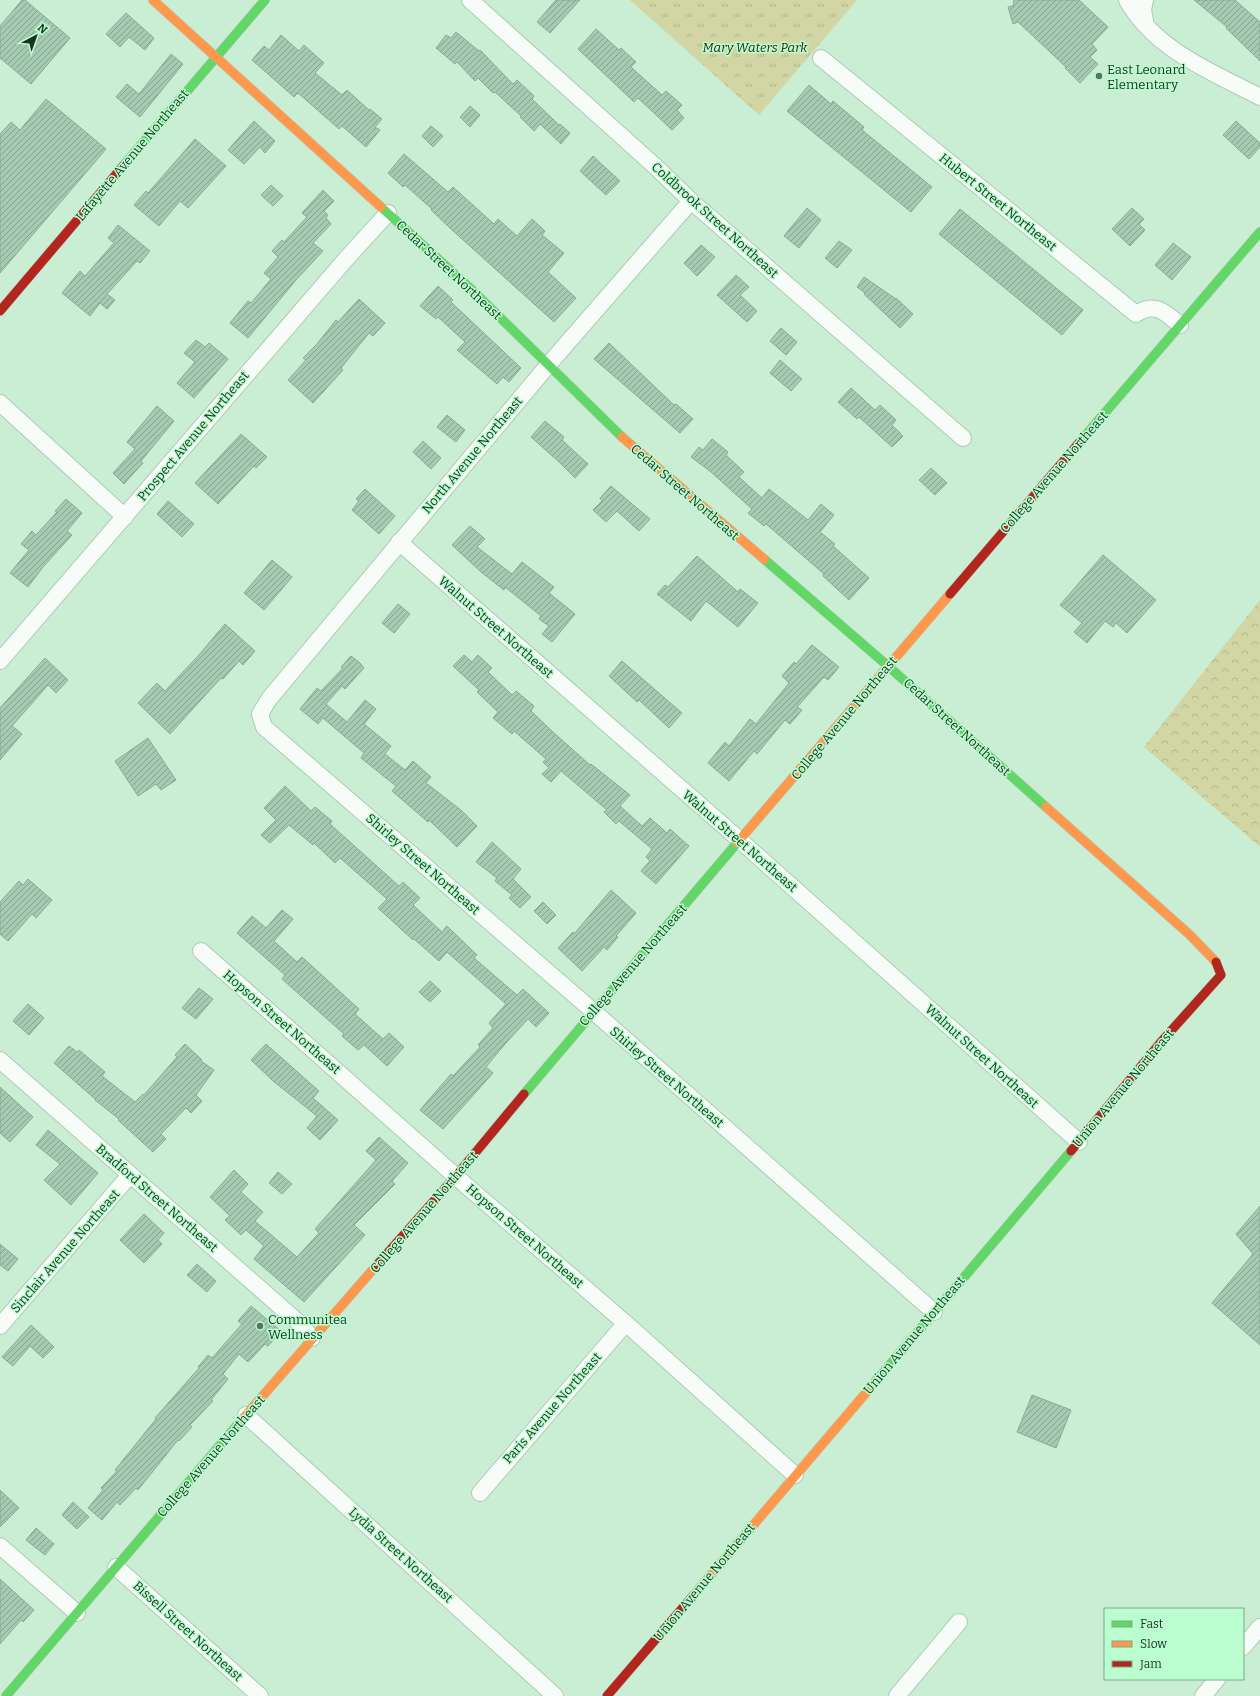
<svg xmlns="http://www.w3.org/2000/svg" width="1260" height="1696" viewBox="0 0 1260 1696" font-family="Bitter,serif">
<style>
.forest{fill:url(#forest-crowns)}
.park{fill:url(#park-tufts)}
.building{fill:url(#building-hatch);stroke:#8caa96}
.lines{fill:none;stroke-linecap:round;stroke-linejoin:round}
.street-casing{stroke:#aecab6;stroke-width:18}
.fast-casing{stroke:#aecab6;stroke-width:10}
.slow-casing{stroke:#aecab6;stroke-width:10}
.jam-casing{stroke:#aecab6;stroke-width:10}
.street{stroke:#f7fcf9;stroke-width:16}
.fast{stroke:#63d668;stroke-width:9}
.slow{stroke:#ff974d;stroke-width:9}
.jam{stroke:#b3261e;stroke-width:9}
.poi-dot{fill:#577460;stroke:#bafdce;stroke-width:1.5}
.labels{text-anchor:middle;dominant-baseline:central;stroke-width:3;stroke-linejoin:round;paint-order:stroke}
.park-label{font-size:13px;font-style:italic;fill:#322c18;stroke:#bafdce}
.poi-label{font-size:13px;fill:#193322;stroke:#bafdce;text-anchor:start}
.street-label{font-size:13px;fill:#193322;stroke:#bafdce}
</style>
<defs>
<pattern id="forest-crowns" width="20" height="18" patternUnits="userSpaceOnUse"><rect width="20" height="18" fill="#d1d6a4"/><path d="M2 6a3 3 0 1 1 6 0M12 15a3 3 0 1 1 6 0" fill="none" stroke="#b3b88d"/></pattern>
<pattern id="park-tufts" width="24" height="20" patternUnits="userSpaceOnUse"><rect width="24" height="20" fill="#d1d6a4"/><path d="M3 7l-1-3M5 7V3M7 7l1-3M15 17l-1-3M17 17v-4M19 17l1-3" fill="none" stroke="#b3b88d"/></pattern>
<pattern id="building-hatch" width="6" height="6" patternUnits="userSpaceOnUse"><rect width="6" height="6" fill="#a4cab1"/><path d="M-1 1l2-2M0 6l6-6M5 7l2-2" fill="none" stroke="#85a590"/></pattern>
</defs>
<rect width="100%" height="100%" fill="#c9eed4"/>
<path class="forest" d="M 1260,600 L 1260,847 L 1144,747 Z"/>
<path class="park" d="M 630,0 L 857,0 L 759,115 Z"/>
<path class="building" d="M 22,0 L 25,0 L 70,38 L 31,84 L 0,58 L 0,26 Z
M 556,0 L 580,0 L 550,33 L 537,22 Z
M 1014,0 L 1079,0 L 1108,27 L 1092,44 L 1097,50 L 1090,57 L 1098,64 L 1080,83 L 1065,68 L 1066,67 L 1018,22 L 1013,24 L 1008,7 L 1013,6 Z
M 1194,0 L 1235,0 L 1260,22 L 1260,61 L 1226,28 L 1227,27 Z
M 126,13 L 154,38 L 145,50 L 129,37 L 120,47 L 106,34 Z
M 596,29 L 619,50 L 621,48 L 636,62 L 631,67 L 662,95 L 666,91 L 682,105 L 677,110 L 684,118 L 672,130 L 638,98 L 634,102 L 578,49 Z
M 456,32 L 479,51 L 480,50 L 513,84 L 517,80 L 534,96 L 532,99 L 559,125 L 560,124 L 570,133 L 561,144 L 540,124 L 534,131 L 520,117 L 521,116 L 495,92 L 493,93 L 478,78 L 475,81 L 457,62 L 455,64 L 436,48 L 446,35 L 451,38 Z
M 281,35 L 299,51 L 304,45 L 324,63 L 315,73 L 342,95 L 347,90 L 369,110 L 370,109 L 382,119 L 375,127 L 380,130 L 366,147 L 342,126 L 339,129 L 298,93 L 294,97 L 252,60 L 264,46 L 269,50 Z
M 171,54 L 183,64 L 140,117 L 116,97 L 127,84 L 139,94 Z
M 809,85 L 831,104 L 833,101 L 864,127 L 862,130 L 932,187 L 911,212 L 787,111 Z
M 46,99 L 106,149 L 0,273 L 0,134 L 11,122 L 20,130 Z
M 470,106 L 480,115 L 470,127 L 460,117 Z
M 254,121 L 275,141 L 265,153 L 260,147 L 244,164 L 228,150 Z
M 1236,121 L 1260,143 L 1260,147 L 1249,159 L 1223,135 Z
M 431,126 L 443,136 L 433,147 L 422,136 Z
M 195,139 L 226,166 L 188,208 L 180,201 L 159,226 L 134,205 L 146,191 L 148,193 Z
M 404,154 L 448,192 L 453,187 L 494,224 L 498,219 L 517,236 L 532,219 L 545,231 L 542,235 L 564,253 L 548,272 L 576,298 L 554,322 L 451,229 L 431,210 L 432,209 L 405,185 L 403,187 L 388,173 Z
M 593,156 L 620,181 L 606,195 L 580,171 Z
M 271,185 L 283,196 L 273,206 L 261,195 Z
M 323,190 L 334,201 L 324,211 L 328,215 L 326,218 L 331,224 L 313,243 L 323,251 L 296,280 L 248,338 L 230,323 L 248,301 L 251,303 L 271,279 L 264,273 L 278,257 L 272,251 L 282,240 L 284,242 L 307,217 L 302,213 Z
M 807,208 L 821,220 L 799,248 L 784,236 Z
M 1132,208 L 1144,219 L 1139,224 L 1145,230 L 1130,246 L 1112,229 Z
M 960,209 L 1083,310 L 1062,335 L 939,234 Z
M 118,225 L 150,251 L 140,263 L 137,261 L 107,294 L 115,300 L 107,309 L 100,303 L 90,316 L 62,293 L 80,271 L 85,276 L 114,243 L 108,238 Z
M 839,241 L 852,250 L 837,268 L 825,258 Z
M 1173,243 L 1191,257 L 1172,280 L 1155,265 Z
M 701,245 L 715,257 L 697,276 L 684,263 Z
M 736,275 L 749,287 L 740,295 L 757,311 L 747,322 L 717,295 Z
M 864,277 L 896,299 L 896,298 L 913,314 L 900,328 L 864,294 L 865,293 L 857,287 Z
M 438,286 L 453,300 L 451,302 L 521,368 L 509,382 L 503,377 L 497,384 L 457,350 L 465,342 L 438,317 L 436,319 L 420,306 Z
M 359,299 L 385,323 L 373,336 L 369,333 L 341,368 L 343,370 L 313,403 L 288,380 L 306,360 L 303,358 L 316,345 L 336,320 L 338,322 Z
M 781,328 L 797,342 L 786,355 L 770,341 Z
M 196,340 L 205,347 L 209,343 L 228,359 L 194,398 L 177,383 L 195,362 L 184,353 Z
M 609,343 L 674,405 L 676,404 L 693,419 L 680,433 L 594,359 Z
M 780,360 L 802,379 L 791,391 L 770,373 Z
M 851,388 L 875,410 L 880,405 L 896,420 L 892,425 L 903,436 L 892,447 L 859,417 L 857,419 L 838,402 Z
M 157,406 L 174,421 L 141,461 L 143,463 L 124,484 L 113,473 L 135,449 L 127,442 Z
M 447,415 L 465,430 L 456,442 L 437,427 Z
M 545,421 L 564,437 L 562,440 L 588,464 L 575,478 L 558,461 L 531,437 Z
M 241,434 L 267,457 L 256,468 L 254,466 L 218,504 L 195,483 Z
M 712,439 L 728,452 L 726,455 L 744,472 L 739,477 L 762,498 L 769,489 L 808,520 L 821,504 L 834,515 L 820,532 L 835,544 L 833,546 L 869,578 L 849,600 L 823,576 L 824,574 L 766,524 L 764,526 L 748,513 L 752,509 L 711,472 L 691,457 L 699,447 L 703,450 Z
M 423,441 L 441,458 L 431,469 L 413,452 Z
M 931,468 L 947,483 L 935,495 L 919,480 Z
M 611,486 L 650,519 L 639,531 L 617,511 L 606,522 L 593,510 L 602,501 L 600,498 Z
M 365,489 L 395,516 L 379,534 L 352,510 L 359,501 L 356,499 Z
M 66,499 L 82,513 L 67,531 L 72,535 L 43,567 L 28,587 L 10,573 L 29,550 L 21,544 L 32,531 L 36,535 L 57,512 L 55,511 Z
M 168,501 L 194,524 L 182,537 L 157,514 Z
M 470,526 L 485,539 L 477,547 L 512,574 L 522,562 L 554,587 L 549,593 L 575,614 L 552,642 L 542,634 L 549,626 L 539,619 L 541,616 L 505,587 L 504,590 L 481,572 L 452,545 Z
M 1103,555 L 1156,600 L 1127,633 L 1116,623 L 1113,627 L 1105,621 L 1087,643 L 1074,632 L 1082,623 L 1060,605 Z
M 697,556 L 738,592 L 740,589 L 758,603 L 738,627 L 706,601 L 691,621 L 657,594 L 665,585 L 668,587 Z
M 272,560 L 292,577 L 264,610 L 244,593 Z
M 398,604 L 410,614 L 394,633 L 382,623 Z
M 225,624 L 255,651 L 243,665 L 239,661 L 223,679 L 221,678 L 170,734 L 138,703 L 157,683 L 165,691 L 198,656 Z
M 812,645 L 839,667 L 828,680 L 824,677 L 797,707 L 802,710 L 790,724 L 785,720 L 757,754 L 754,751 L 729,781 L 708,763 L 725,742 L 729,746 L 750,719 L 756,724 L 789,683 L 782,676 L 794,662 L 796,664 Z
M 464,655 L 472,662 L 478,655 L 492,668 L 488,672 L 512,695 L 516,691 L 534,706 L 531,711 L 553,732 L 590,765 L 591,764 L 630,795 L 620,806 L 642,826 L 650,818 L 667,833 L 670,829 L 689,846 L 656,884 L 641,871 L 650,861 L 646,857 L 652,849 L 619,821 L 616,824 L 604,812 L 607,810 L 561,771 L 551,782 L 542,774 L 549,768 L 543,762 L 546,759 L 514,731 L 512,734 L 493,718 L 498,712 L 477,692 L 479,690 L 453,666 Z
M 351,656 L 360,663 L 364,668 L 345,689 L 342,686 L 326,704 L 347,722 L 365,700 L 376,709 L 364,724 L 391,746 L 385,754 L 405,770 L 413,761 L 431,777 L 426,783 L 461,810 L 477,826 L 457,847 L 429,820 L 428,822 L 392,791 L 396,786 L 361,758 L 364,753 L 323,718 L 318,724 L 300,709 L 317,688 L 321,691 L 343,668 L 341,667 Z
M 45,658 L 68,680 L 56,693 L 48,685 L 12,726 L 22,734 L 0,760 L 0,708 Z
M 622,661 L 682,713 L 669,728 L 639,700 L 637,702 L 609,676 Z
M 148,738 L 176,780 L 161,790 L 156,784 L 138,796 L 115,761 Z
M 285,786 L 311,811 L 315,807 L 332,821 L 330,824 L 399,886 L 403,882 L 420,898 L 413,905 L 442,932 L 447,926 L 477,955 L 474,958 L 517,995 L 523,989 L 549,1013 L 536,1027 L 528,1019 L 505,1044 L 486,1067 L 493,1073 L 443,1129 L 420,1110 L 451,1074 L 453,1076 L 480,1047 L 478,1045 L 493,1028 L 489,1023 L 506,1004 L 447,952 L 439,961 L 414,939 L 413,940 L 378,908 L 387,899 L 340,858 L 335,863 L 314,843 L 313,845 L 289,825 L 270,843 L 261,835 L 276,820 L 264,808 Z
M 492,842 L 521,869 L 513,879 L 531,897 L 520,908 L 509,898 L 512,895 L 495,881 L 497,878 L 476,862 Z
M 28,879 L 52,900 L 36,918 L 32,914 L 8,941 L 0,934 L 0,902 L 19,881 L 23,885 Z
M 611,890 L 636,913 L 616,936 L 618,937 L 607,950 L 604,947 L 582,971 L 558,948 L 573,932 L 574,934 Z
M 543,902 L 556,915 L 547,924 L 534,911 Z
M 282,910 L 293,919 L 274,941 L 297,962 L 302,957 L 359,1009 L 355,1014 L 383,1039 L 389,1033 L 404,1047 L 387,1066 L 364,1045 L 358,1050 L 342,1036 L 344,1034 L 282,979 L 285,975 L 237,933 L 252,916 L 266,928 Z
M 430,981 L 441,991 L 430,1002 L 419,992 Z
M 199,988 L 213,999 L 196,1019 L 182,1008 Z
M 28,1004 L 44,1018 L 29,1035 L 13,1021 Z
M 185,1044 L 202,1060 L 201,1061 L 214,1070 L 196,1095 L 202,1101 L 191,1113 L 186,1108 L 161,1134 L 166,1139 L 153,1152 L 118,1120 L 119,1119 L 95,1100 L 95,1099 L 54,1063 L 69,1046 L 77,1052 L 79,1050 L 105,1072 L 102,1076 L 135,1102 L 143,1094 L 144,1095 L 177,1057 L 175,1055 Z
M 266,1044 L 319,1091 L 313,1098 L 338,1120 L 320,1140 L 307,1128 L 317,1116 L 273,1081 L 251,1060 Z
M 0,1087 L 33,1117 L 10,1142 L 0,1133 Z
M 48,1130 L 98,1173 L 71,1205 L 44,1180 L 60,1164 L 36,1145 Z
M 379,1137 L 408,1163 L 392,1181 L 395,1184 L 354,1225 L 365,1235 L 304,1302 L 254,1259 L 264,1246 L 246,1230 L 241,1235 L 225,1220 L 230,1216 L 210,1197 L 234,1170 L 248,1184 L 241,1192 L 263,1212 L 255,1221 L 297,1257 L 319,1233 L 315,1229 L 376,1160 L 366,1151 Z
M 278,1172 L 292,1184 L 282,1194 L 269,1183 Z
M 1260,1206 L 1260,1345 L 1212,1303 L 1253,1254 L 1236,1234 Z
M 144,1214 L 164,1233 L 158,1240 L 162,1244 L 144,1263 L 120,1240 Z
M 0,1244 L 18,1259 L 8,1271 L 0,1265 Z
M 197,1264 L 216,1281 L 207,1292 L 187,1275 Z
M 251,1306 L 281,1331 L 268,1346 L 265,1344 L 248,1362 L 239,1354 L 223,1374 L 228,1379 L 211,1400 L 213,1401 L 190,1425 L 192,1427 L 179,1441 L 178,1440 L 138,1490 L 136,1488 L 120,1505 L 117,1502 L 102,1520 L 88,1508 L 103,1490 L 101,1488 L 117,1471 L 115,1470 L 156,1419 L 155,1418 L 199,1368 L 198,1367 L 208,1355 L 212,1358 L 242,1324 L 238,1321 Z
M 31,1325 L 54,1347 L 43,1358 L 30,1346 L 13,1366 L 2,1357 Z
M 1032,1395 L 1071,1410 L 1056,1448 L 1017,1432 Z
M 0,1490 L 19,1508 L 0,1527 Z
M 73,1502 L 89,1517 L 77,1529 L 62,1515 Z
M 36,1528 L 54,1544 L 45,1555 L 26,1540 Z
M 0,1579 L 34,1610 L 23,1622 L 21,1620 L 0,1644 Z"/>
<g class="lines">
<defs>
<path id="street" d="M 470,0 L 657,168 L 691,201 L 963,438
M 1127,0 C 1155,50 1212,72 1260,97
M 1145,0 L 1143,10 L 1146,26
M 821,58 L 1136,314 C 1155,301 1166,313 1180,325
M 691,201 L 549,364 L 269,699 L 260,714 L 264,727 L 593,1011 L 934,1312
M 0,403 L 125,517
M 399,542 L 725,827 L 1079,1142
M 0,661 L 346,259 L 388,213
M 201,951 L 469,1188 L 630,1327 L 795,1475
M 0,1060 L 299,1323 L 312,1338
M 0,1326 L 130,1175
M 246,1415 L 555,1696
M 480,1493 L 625,1324
M 0,1546 L 77,1613
M 116,1567 L 260,1696
M 1243,1647 L 1260,1627
M 897,1696 L 959,1622
M 1203,1696 L 1217,1679"/>
<path id="fast" d="M 124,165 L 265,0
M 381,207 L 471,289 L 622,437
M 1079,443 L 1260,232
M 764,559 L 888,666 L 1046,807
M 524,1094 L 737,843
M 876,1381 L 1071,1151
M 6,1696 L 239,1423"/>
<path id="slow" d="M 153,0 L 381,207
M 622,437 L 764,559
M 1046,807 L 1190,935 L 1216,962
M 737,843 L 950,594
M 239,1423 L 376,1266
M 692,1597 L 876,1381"/>
<path id="jam" d="M 0,311 L 124,165
M 950,594 L 1079,443
M 1071,1151 L 1161,1042 L 1221,975 L 1216,962
M 376,1266 L 456,1176 L 524,1094
M 607,1696 L 692,1597"/>
</defs>
<use href="#street" class="street-casing"/>
<use href="#fast" class="fast-casing"/>
<use href="#slow" class="slow-casing"/>
<use href="#jam" class="jam-casing"/>
<use href="#street" class="street"/>
<use href="#fast" class="fast"/>
<use href="#slow" class="slow"/>
<use href="#jam" class="jam"/>
</g>
<g class="poi-dot">
<circle cx="1099" cy="76" r="4"/>
<circle cx="260" cy="1326" r="4"/>
</g>
<g class="labels">
<g class="park-label">
<text x="755" y="47">Mary Waters Park</text>
</g>
<g class="poi-label">
<text x="1107" y="69">East Leonard<tspan x="1107" dy="15">Elementary</tspan></text>
<text x="268" y="1319">Communitea<tspan x="268" dy="15">Wellness</tspan></text>
</g>
<g class="street-label">
<text transform="translate(132 155) rotate(-50)">Lafayette Avenue Northeast</text>
<text transform="translate(998 202) rotate(39)">Hubert Street Northeast</text>
<text transform="translate(715 220) rotate(42)">Coldbrook Street Northeast</text>
<text transform="translate(449 270) rotate(43)">Cedar Street Northeast</text>
<text transform="translate(193 436) rotate(-50)">Prospect Avenue Northeast</text>
<text transform="translate(472 455) rotate(-50)">North Avenue Northeast</text>
<text transform="translate(1054 472) rotate(-49)">College Avenue Northeast</text>
<text transform="translate(685 492) rotate(41)">Cedar Street Northeast</text>
<text transform="translate(496 627) rotate(41)">Walnut Street Northeast</text>
<text transform="translate(844 718) rotate(-50)">College Avenue Northeast</text>
<text transform="translate(957 727) rotate(42)">Cedar Street Northeast</text>
<text transform="translate(740 841) rotate(41)">Walnut Street Northeast</text>
<text transform="translate(423 864) rotate(41)">Shirley Street Northeast</text>
<text transform="translate(633 965) rotate(-49)">College Avenue Northeast</text>
<text transform="translate(282 1022) rotate(41)">Hopson Street Northeast</text>
<text transform="translate(982 1056) rotate(42)">Walnut Street Northeast</text>
<text transform="translate(667 1077) rotate(41)">Shirley Street Northeast</text>
<text transform="translate(1123 1088) rotate(-50)">Union Avenue Northeast</text>
<text transform="translate(157 1198) rotate(41)">Bradford Street Northeast</text>
<text transform="translate(424 1212) rotate(-49)">College Avenue Northeast</text>
<text transform="translate(525 1236) rotate(41)">Hopson Street Northeast</text>
<text transform="translate(65 1251) rotate(-49)">Sinclair Avenue Northeast</text>
<text transform="translate(914 1335) rotate(-50)">Union Avenue Northeast</text>
<text transform="translate(552 1408) rotate(-49)">Paris Avenue Northeast</text>
<text transform="translate(211 1456) rotate(-49)">College Avenue Northeast</text>
<text transform="translate(401 1555) rotate(42)">Lydia Street Northeast</text>
<text transform="translate(704 1582) rotate(-50)">Union Avenue Northeast</text>
<text transform="translate(188 1631) rotate(42)">Bissell Street Northeast</text>
</g>
</g>
<rect x="1104" y="1608" width="140" height="72" fill="#bafdce" stroke="#7aac89"/>
<rect x="1112" y="1621" width="20" height="6" fill="#63d668" stroke="#7aac89"/>
<text x="1140" y="1628" font-size="12" fill="#193322">Fast</text>
<rect x="1112" y="1641" width="20" height="6" fill="#ff974d" stroke="#7aac89"/>
<text x="1140" y="1648" font-size="12" fill="#193322">Slow</text>
<rect x="1112" y="1661" width="20" height="6" fill="#b3261e" stroke="#7aac89"/>
<text x="1140" y="1668" font-size="12" fill="#193322">Jam</text>
<g transform="translate(36 36) rotate(41)" stroke="#bafdce" stroke-width="3" paint-order="stroke">
<path d="M0-3L7 15L0 10L-7 15Z" fill="#193322"/>
<text y="-6" font-size="11" font-weight="bold" text-anchor="middle" fill="#193322">N</text>
</g>
</svg>
